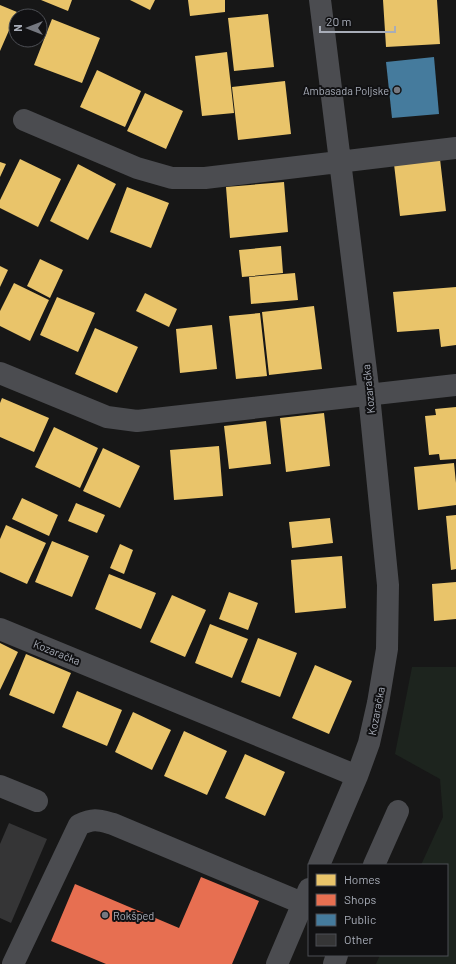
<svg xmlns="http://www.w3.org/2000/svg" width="456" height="964" viewBox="0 0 456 964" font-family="Barlow,sans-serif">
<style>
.green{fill:#1d241e}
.homes{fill:#e9c46a}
.shops{fill:#e76f51}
.public{fill:#457b9d}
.building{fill:#353536}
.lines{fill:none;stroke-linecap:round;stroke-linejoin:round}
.minor{stroke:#4b4c50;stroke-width:22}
.poi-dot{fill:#757880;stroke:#111113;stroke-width:1.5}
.labels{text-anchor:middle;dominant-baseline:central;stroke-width:4;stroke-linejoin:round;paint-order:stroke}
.poi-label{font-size:11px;fill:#a8adb8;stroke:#111113;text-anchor:end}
.street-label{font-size:11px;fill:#a8adb8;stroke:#111113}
</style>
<rect width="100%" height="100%" fill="#171717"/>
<path class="green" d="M 412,667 L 456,667 L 456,964 L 376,964 L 380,955 L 447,955 L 447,865 L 421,865 L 443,817 L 440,779 L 395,754 Z"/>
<path class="homes" d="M 41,0 L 72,0 L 68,11 Z
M 130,0 L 155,0 L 150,10 Z
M 188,0 L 225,0 L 225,12 L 190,16 Z
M 383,0 L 437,0 L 440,44 L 386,47 Z
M 0,5 L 17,12 L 0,51 Z
M 268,14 L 274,67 L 234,71 L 228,18 Z
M 52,19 L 100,38 L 82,83 L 34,65 Z
M 227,52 L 234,113 L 202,116 L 195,56 Z
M 97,70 L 141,91 L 125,127 L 80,107 Z
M 285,81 L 291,134 L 238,140 L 232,87 Z
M 145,93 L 183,111 L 166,149 L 127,131 Z
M 20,159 L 61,179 L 38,227 L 0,208 L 0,200 Z
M 440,159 L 446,211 L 400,216 L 394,164 Z
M 0,162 L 6,164 L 0,177 Z
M 78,164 L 116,184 L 88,240 L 50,221 Z
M 284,182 L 288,232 L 230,238 L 226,187 Z
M 127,187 L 169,203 L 151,248 L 110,232 Z
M 281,246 L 283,273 L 242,277 L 239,250 Z
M 40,259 L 63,270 L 50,298 L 27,286 Z
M 0,266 L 8,270 L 0,287 Z
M 295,273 L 298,300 L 251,304 L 249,277 Z
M 14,283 L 49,300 L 30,341 L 0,326 L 0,311 Z
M 456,287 L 456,345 L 441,347 L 439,329 L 397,332 L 393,292 Z
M 145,293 L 177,309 L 169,327 L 136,311 Z
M 57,297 L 95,313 L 78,352 L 40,335 Z
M 314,306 L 322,369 L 269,375 L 262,312 Z
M 260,313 L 267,376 L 236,379 L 229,316 Z
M 212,325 L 217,369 L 180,373 L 176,329 Z
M 95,328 L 138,347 L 117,393 L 75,374 Z
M 2,398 L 49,418 L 34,452 L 0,437 L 0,403 Z
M 456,407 L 456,459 L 440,460 L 439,454 L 429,455 L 425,416 L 436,415 L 435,409 Z
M 324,413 L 330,466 L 286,472 L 280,418 Z
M 266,421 L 271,464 L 229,469 L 224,426 Z
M 54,427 L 98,448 L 80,488 L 35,467 Z
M 219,446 L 223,496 L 174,500 L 170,450 Z
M 103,448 L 140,466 L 120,508 L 83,491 Z
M 454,463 L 456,483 L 456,505 L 418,510 L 414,467 Z
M 22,498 L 58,515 L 49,536 L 12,519 Z
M 76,503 L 105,515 L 97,533 L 68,521 Z
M 456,515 L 456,569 L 451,570 L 446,516 Z
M 330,518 L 333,543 L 292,548 L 289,522 Z
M 6,525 L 46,543 L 27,584 L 0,572 L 0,539 Z
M 52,541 L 89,556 L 72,597 L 35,582 Z
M 120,544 L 133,550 L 124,574 L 110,568 Z
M 342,556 L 346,608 L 295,613 L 291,560 Z
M 109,574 L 156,593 L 141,629 L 95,609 Z
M 456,582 L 456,619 L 434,621 L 432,584 Z
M 229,592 L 258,603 L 248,630 L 219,619 Z
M 172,595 L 206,610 L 185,657 L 150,642 Z
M 210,624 L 248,639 L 232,678 L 195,663 Z
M 258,638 L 297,653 L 280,697 L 241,682 Z
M 0,643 L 18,652 L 0,690 Z
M 26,654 L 71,673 L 54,714 L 9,695 Z
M 315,665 L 352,681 L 329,734 L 292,718 Z
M 77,691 L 122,710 L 107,746 L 62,727 Z
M 133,712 L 171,730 L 152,770 L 115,752 Z
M 184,731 L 227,751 L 207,795 L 164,776 Z
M 245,754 L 285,772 L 265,816 L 225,798 Z"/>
<path class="shops" d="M 201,877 L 259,901 L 232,964 L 106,964 L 51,941 L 75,884 L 179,928 Z"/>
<path class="public" d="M 434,57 L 439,114 L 392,118 L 386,62 Z"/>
<path class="building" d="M 9,823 L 47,839 L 11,923 L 0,918 L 0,844 Z"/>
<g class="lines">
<path class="minor" d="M 24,120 L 137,168 L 172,178 L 205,178 L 456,148
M 0,373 L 107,417 L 137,421 L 456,385
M 0,629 L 357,776
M 0,786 L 37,801
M 319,865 L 357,776 L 369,743 L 378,703 L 387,649 L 388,585 L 369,395 L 320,0
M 374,865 L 398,811
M 13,964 L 79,825 C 94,818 98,820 113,824 L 309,906
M 277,964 L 309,889
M 334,964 L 337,955"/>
</g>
<g class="poi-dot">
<circle cx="397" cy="90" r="4"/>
<circle cx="105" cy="915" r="4"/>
</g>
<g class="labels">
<g class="poi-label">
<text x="389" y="90">Ambasada Poljske</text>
<text x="113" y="915" text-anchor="start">Rokšped</text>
</g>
<g class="street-label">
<text transform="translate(368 389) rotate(-96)">Kozaračka</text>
<text transform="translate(57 652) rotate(22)">Kozaračka</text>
<text transform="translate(376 711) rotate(-79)">Kozaračka</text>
</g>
</g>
<rect x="308" y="864" width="140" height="92" fill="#111113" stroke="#4d4f55"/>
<rect x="316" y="874" width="20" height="12" fill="#e9c46a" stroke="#4d4f55"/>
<text x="344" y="884" font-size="12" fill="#a8adb8">Homes</text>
<rect x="316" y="894" width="20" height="12" fill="#e76f51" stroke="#4d4f55"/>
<text x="344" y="904" font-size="12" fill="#a8adb8">Shops</text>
<rect x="316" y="914" width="20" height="12" fill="#457b9d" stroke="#4d4f55"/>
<text x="344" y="924" font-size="12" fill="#a8adb8">Public</text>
<rect x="316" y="934" width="20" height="12" fill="#353536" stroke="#4d4f55"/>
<text x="344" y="944" font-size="12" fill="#a8adb8">Other</text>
<g transform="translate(28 28) rotate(270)"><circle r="19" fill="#111113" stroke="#4d4f55"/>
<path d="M0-3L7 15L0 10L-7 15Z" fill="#757880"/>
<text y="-6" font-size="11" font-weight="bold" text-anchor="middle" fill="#a8adb8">N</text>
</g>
<path d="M320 26v6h75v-6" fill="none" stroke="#a8adb8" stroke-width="2"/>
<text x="326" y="26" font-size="12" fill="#a8adb8" stroke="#111113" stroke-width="3" paint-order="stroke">20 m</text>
</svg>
